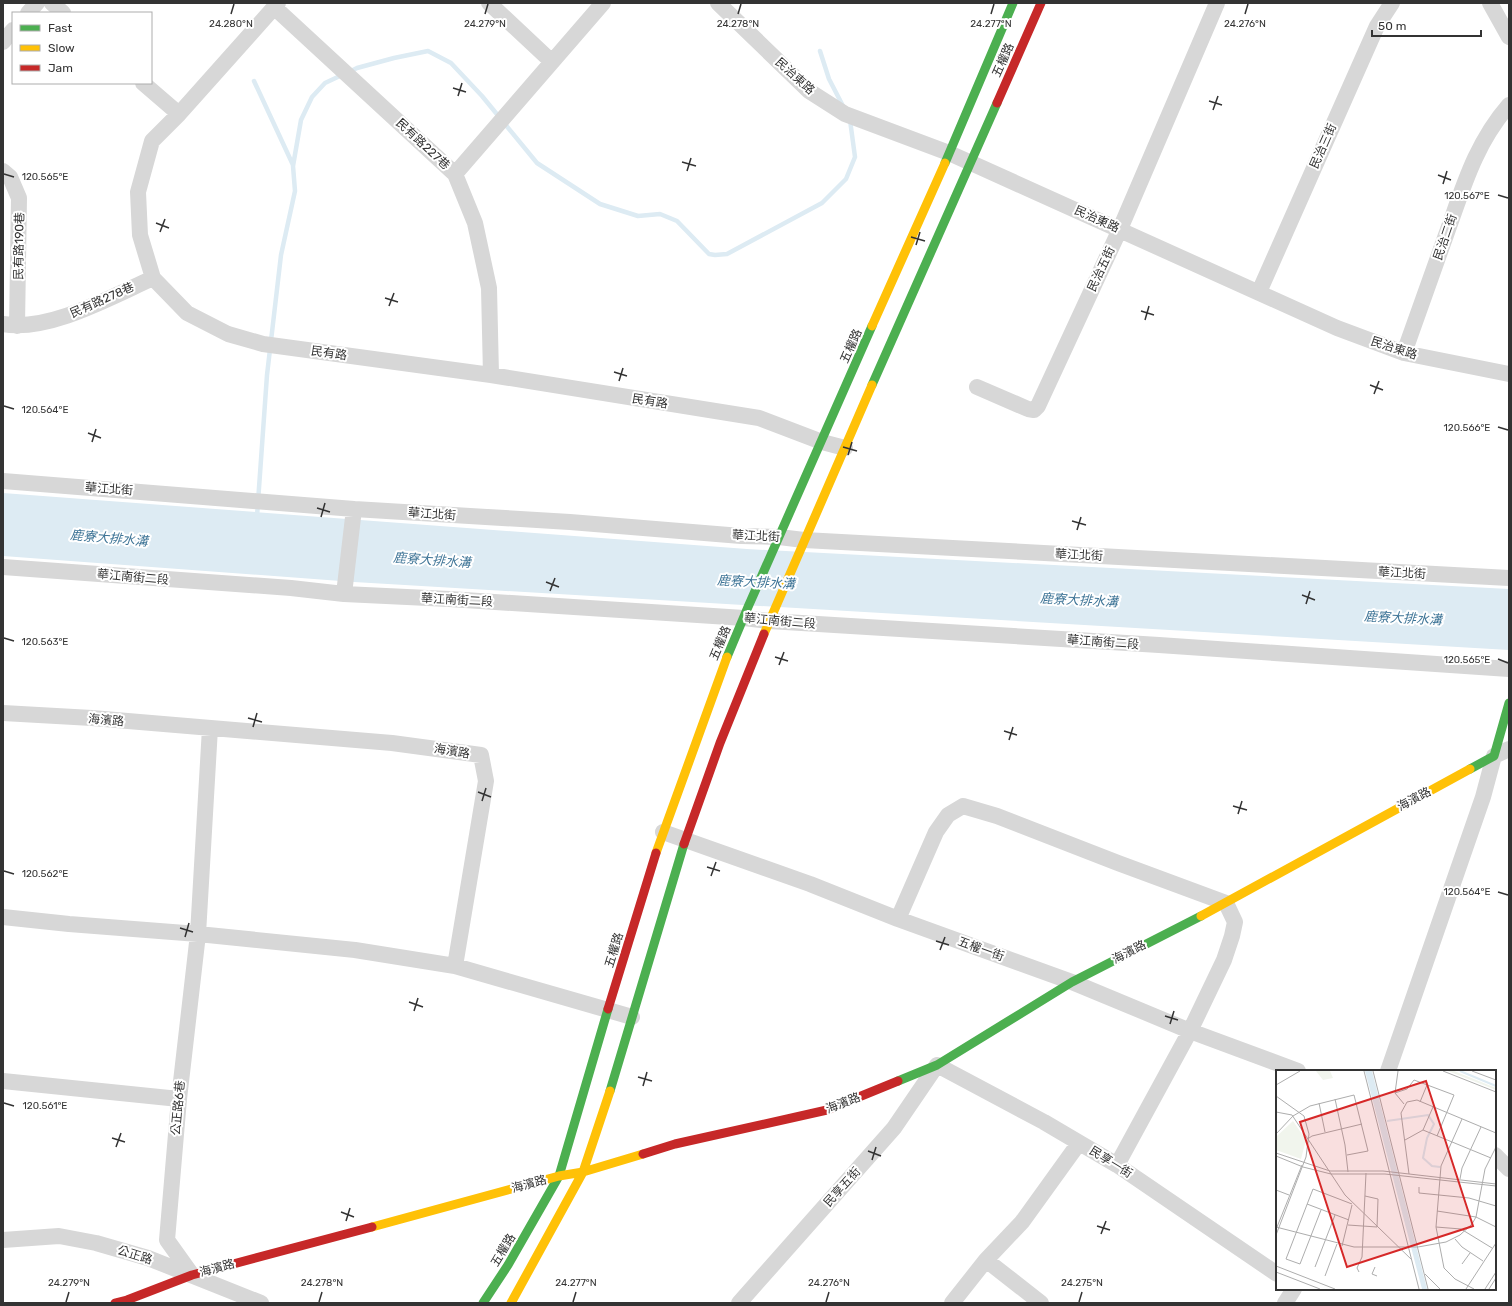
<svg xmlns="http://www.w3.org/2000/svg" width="1512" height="1306" viewBox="0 0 1512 1306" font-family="Rubik,'Noto Sans TC',sans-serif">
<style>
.water{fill:#ddebf3}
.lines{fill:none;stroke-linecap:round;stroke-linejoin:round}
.stream{stroke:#ddebf3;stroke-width:4.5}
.street{stroke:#d7d7d7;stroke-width:16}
.fast{stroke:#4caf50;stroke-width:9}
.slow{stroke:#ffc107;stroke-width:9}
.jam{stroke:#c62828;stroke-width:9}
.ticks{fill:none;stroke:#333;stroke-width:1.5}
.labels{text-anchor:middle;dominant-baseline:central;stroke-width:4;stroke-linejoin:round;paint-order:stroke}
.street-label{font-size:12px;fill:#333;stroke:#fff}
.water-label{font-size:13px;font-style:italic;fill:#3f7597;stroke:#fff}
.inset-river{fill:none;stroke:#ddebf3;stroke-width:2}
.inset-road{fill:none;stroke:#adadad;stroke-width:1}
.view{fill:#d62828;fill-opacity:0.15;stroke:#d62828;stroke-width:2}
.inset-edge{fill:none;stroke:#333;stroke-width:2}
.ticks-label{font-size:10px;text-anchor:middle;fill:#333;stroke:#fff;stroke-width:4;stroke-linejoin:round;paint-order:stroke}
</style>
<rect width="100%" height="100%" fill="#fff"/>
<path class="water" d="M 3,493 L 747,549 L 1509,589 L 1509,650 L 354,582 L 3,556 Z"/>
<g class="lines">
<path class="stream" d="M 820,51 L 829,79 L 843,106
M 349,72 L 357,68 L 394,58 L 428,51 L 451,63 L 482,96 L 537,163 L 600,204 L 638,216 L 660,214 L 677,221 L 709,254 L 715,255 L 727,254 L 822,203 L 846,179 L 855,157 L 850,120
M 254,81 L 293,165
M 257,516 L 267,375 L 281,255 L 295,191 L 293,166 L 301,120 L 312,97 L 325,83 L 342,75"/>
<path class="street" d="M 52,3 L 63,13
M 278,3 L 179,114 L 152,141 L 138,192 L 140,235 L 153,278 L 187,313 L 228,334 L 263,344 L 491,375 L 759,418 L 822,442 L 845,448
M 489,3 L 552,62
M 718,3 L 809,91 L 845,114 L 949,153 L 1337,328 L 1404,353 L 1509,374
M 1490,3 L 1509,37
M 274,7 L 455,174 L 475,223 L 489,288 L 491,375
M 28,13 L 37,3
M 3,42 L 13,30
M 143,83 L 179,114
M 3,171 L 10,177 L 19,198 L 17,326
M 455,174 L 603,3
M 1259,292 L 1377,26 L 1392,3
M 3,324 C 49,332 111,297 153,278
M 1404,353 C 1418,314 1432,275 1446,235 C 1463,188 1475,144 1509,105
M 977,387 L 1028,409 L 1034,410 L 1038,406 L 1120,229 L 1217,3
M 3,481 L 354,509 L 570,522 L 741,536 L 779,537 L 804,540 L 1509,578
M 3,567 L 291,588 L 344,594 L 449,599 L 744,618 L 769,621 L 1159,645 L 1509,669
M 344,594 L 354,509
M 3,713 L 92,718 L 392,743 L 481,755 L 486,781 L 455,966
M 663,832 L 810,884 L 898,919 L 1072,982 L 1190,1031 L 1298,1071
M 3,917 L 69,924 L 198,934 L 355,950 L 455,966 L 632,1017
M 898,919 L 936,832 L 948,815 L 963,806 L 997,816 L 1118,863 L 1226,903 L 1235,922 L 1232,936 L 1224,960 L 1190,1031 L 1117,1165
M 1388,1071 L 1483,797 L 1494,756 L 1509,749
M 3,1081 L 179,1099
M 1495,1155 L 1509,1169
M 3,1240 L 59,1236 L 96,1243 L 148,1258 L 261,1303
M 986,1260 L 1041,1303
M 192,1275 L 167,1240 L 179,1099 L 198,934 L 210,728
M 739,1303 L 894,1128 L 937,1065 L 1044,1122 L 1117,1165 L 1277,1274
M 952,1303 L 986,1260 L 1022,1222 L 1079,1143
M 1285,1303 L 1294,1289"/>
<path class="fast" d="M 945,163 L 1013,3
M 872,385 L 997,103
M 727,657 L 748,607 L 872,326
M 1470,769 L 1494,756 L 1509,703
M 898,1081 L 937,1065 L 1072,982 L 1201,916
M 610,1091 L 684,844
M 483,1303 L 508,1265 L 559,1176 L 608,1009"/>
<path class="slow" d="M 872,326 L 945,163
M 764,634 L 872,385
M 656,853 L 727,657
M 1201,916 L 1470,769
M 372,1227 L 559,1176 L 583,1172 L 643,1154
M 511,1303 L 583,1172 L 610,1091"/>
<path class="jam" d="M 997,103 L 1041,3
M 684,844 L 720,743 L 764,634
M 608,1009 L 656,853
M 643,1154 L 675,1144 L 827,1110 L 898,1081
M 115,1303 L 127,1300 L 192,1275 L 372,1227"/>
</g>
<path class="ticks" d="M 231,14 L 234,4M 485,14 L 488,4M 738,14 L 741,4M 991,14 L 994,4M 1245,14 L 1248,4M 453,88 L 466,92M 458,96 L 462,83M 1209,101 L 1222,105M 1213,110 L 1218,96M 682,162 L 696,166M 687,171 L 691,158M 4,174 L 14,177M 1438,175 L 1451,180M 1443,184 L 1447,171M 1498,195 L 1508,198M 156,223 L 169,228M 160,232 L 165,219M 911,237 L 925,241M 916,245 L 920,232M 385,298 L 398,302M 389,306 L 394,293M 1141,311 L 1154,315M 1145,320 L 1149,306M 614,372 L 627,376M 619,381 L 623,368M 1370,385 L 1383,390M 1374,394 L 1379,381M 4,406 L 14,409M 1498,427 L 1508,430M 88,433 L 101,438M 92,442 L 96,429M 843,447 L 857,451M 848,455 L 852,442M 317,508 L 330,512M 321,517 L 325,503M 1072,521 L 1086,525M 1077,530 L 1081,517M 546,582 L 559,587M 550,591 L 555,578M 1302,595 L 1315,600M 1306,604 L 1310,591M 4,638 L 14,641M 775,657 L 788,661M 1498,659 L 1508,663M 779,665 L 784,652M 248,718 L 262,722M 253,727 L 257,713M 1004,731 L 1017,735M 1009,740 L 1013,727M 478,792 L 491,797M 482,801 L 486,788M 1233,806 L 1247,810M 1238,814 L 1242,801M 707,867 L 720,871M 4,871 L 14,874M 711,876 L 716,862M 1498,892 L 1508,895M 180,928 L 193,932M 185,937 L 189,923M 936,941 L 949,945M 940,950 L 945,937M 409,1002 L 423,1007M 414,1011 L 418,998M 1165,1016 L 1178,1020M 1170,1024 L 1174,1011M 638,1077 L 652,1081M 643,1086 L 647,1072M 4,1103 L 14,1106M 112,1138 L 125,1142M 116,1147 L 121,1133M 868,1151 L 881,1156M 872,1160 L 876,1147M 341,1212 L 354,1217M 346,1221 L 350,1208M 1097,1226 L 1110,1230M 1101,1234 L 1106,1221M 66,1302 L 69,1292M 319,1302 L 322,1292M 573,1302 L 576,1292M 826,1302 L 829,1292M 1079,1302 L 1082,1292"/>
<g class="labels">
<g class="street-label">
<text transform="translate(1003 60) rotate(-66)">五權路</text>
<text transform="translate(795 76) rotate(42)">民治東路</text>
<text transform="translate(423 144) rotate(43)">民有路227巷</text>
<text transform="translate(1323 146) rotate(-66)">民治三街</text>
<text transform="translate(1097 219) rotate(24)">民治東路</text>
<text transform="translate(1445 237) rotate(-71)">民治二街</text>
<text transform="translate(19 246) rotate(-89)">民有路190巷</text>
<text transform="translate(1101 269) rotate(-65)">民治五街</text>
<text transform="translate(102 300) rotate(-24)">民有路278巷</text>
<text transform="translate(851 346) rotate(-66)">五權路</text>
<text transform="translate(1394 348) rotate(18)">民治東路</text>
<text transform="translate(329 353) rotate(8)">民有路</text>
<text transform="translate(650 401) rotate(9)">民有路</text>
<text transform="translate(109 489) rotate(4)">華江北街</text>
<text transform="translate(432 514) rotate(4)">華江北街</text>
<text transform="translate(756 536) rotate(3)">華江北街</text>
<text transform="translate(1079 555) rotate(3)">華江北街</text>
<text transform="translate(1402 573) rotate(3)">華江北街</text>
<text transform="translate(133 577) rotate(5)">華江南街二段</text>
<text transform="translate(457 600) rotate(3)">華江南街二段</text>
<text transform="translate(780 621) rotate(5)">華江南街二段</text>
<text transform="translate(1103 642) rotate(4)">華江南街二段</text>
<text transform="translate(720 643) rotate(-67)">五權路</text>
<text transform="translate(106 720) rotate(5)">海濱路</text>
<text transform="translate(452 751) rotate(9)">海濱路</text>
<text transform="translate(1414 799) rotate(-28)">海濱路</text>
<text transform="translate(981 949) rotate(20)">五權一街</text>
<text transform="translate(614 950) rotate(-73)">五權路</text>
<text transform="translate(1129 952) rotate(-27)">海濱路</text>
<text transform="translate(843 1103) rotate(-21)">海濱路</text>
<text transform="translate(178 1108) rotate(-85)">公正路6巷</text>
<text transform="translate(1111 1162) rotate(32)">民享一街</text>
<text transform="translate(529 1184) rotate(-15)">海濱路</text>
<text transform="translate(842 1187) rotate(-48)">民享五街</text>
<text transform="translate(503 1250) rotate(-59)">五權路</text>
<text transform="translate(135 1255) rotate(17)">公正路</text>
<text transform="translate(217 1268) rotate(-15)">海濱路</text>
</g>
<g class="water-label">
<text transform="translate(109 538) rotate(5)">鹿寮大排水溝</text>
<text transform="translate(432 560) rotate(4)">鹿寮大排水溝</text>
<text transform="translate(756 582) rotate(3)">鹿寮大排水溝</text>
<text transform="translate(1079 600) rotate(3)">鹿寮大排水溝</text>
<text transform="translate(1403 618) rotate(3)">鹿寮大排水溝</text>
</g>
</g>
<g transform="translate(1276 1070)">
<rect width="220" height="220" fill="#fff"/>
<path d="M 40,1 L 54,1 L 57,8 L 47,10 ZM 172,1 L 178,1 L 220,18 L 220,20 ZM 17,51 L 30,70 L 25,89 L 0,80 L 0,67 Z" fill="#f1f5ed"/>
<path d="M 89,1 L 96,1 L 151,219 L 146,219 Z" fill="#ddebf3"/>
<path class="inset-river" d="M 184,1 L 220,16M 111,51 L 152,45 L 158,54 L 151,68 L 147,88 L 156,96 L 164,97"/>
<path class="inset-road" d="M 88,1 L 143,219M 97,1 L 152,219M 122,1 L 119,23 L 128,34M 167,1 L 220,22M 196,1 L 220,10M 0,15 L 24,1M 119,23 L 131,19 L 138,10 L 178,25 L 161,66M 0,26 L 28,46 L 33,64 L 30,87 L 0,165M 59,29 L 69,75 L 72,102M 144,32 L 151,15M 43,33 L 49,62M 0,42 L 16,45 L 69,125 L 136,190M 186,49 L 165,96 L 160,157 L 168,198 L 179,209 L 198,219M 147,60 L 215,88M 0,64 L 17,46 L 34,36 L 78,25 L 92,81 L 71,85M 33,68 L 36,66 L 86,54M 129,70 L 147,60 L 157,37M 0,83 L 54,101 L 107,101 L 220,114M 0,86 L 27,97 L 55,104 L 109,104 L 220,116M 133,104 L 125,43 L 131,32 L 141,30 L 220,63M 184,109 L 186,98 L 205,57M 143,117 L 143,123 L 193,128 L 220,136M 0,120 L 13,125M 31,134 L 73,150M 45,140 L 24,194 L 10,189 L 37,119 L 76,134M 161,141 L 200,147 L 220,157M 72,155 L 101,157 L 102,129 L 89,126M 0,157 L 78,177 L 142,177 L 170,172 L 184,165 L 196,154 L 200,147 L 209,99 L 220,77M 1,157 L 26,95M 160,157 L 185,159 L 216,178M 179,169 L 186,177 L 207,191M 66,176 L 76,135M 186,194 L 194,183M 0,196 L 59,219M 39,197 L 59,145M 99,197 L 96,204 L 101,206M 0,202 L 44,219M 83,202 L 81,198 L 86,187 L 90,103M 149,204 L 164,219M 49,206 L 61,174M 190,219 L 220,173M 209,219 L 220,202M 213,219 L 220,208"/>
<path class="view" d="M 150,11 L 197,156 L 71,197 L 24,52 Z"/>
<rect width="220" height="220" class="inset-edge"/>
</g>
<g class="ticks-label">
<text x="231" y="27">24.280°N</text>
<text x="485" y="27">24.279°N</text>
<text x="738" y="27">24.278°N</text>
<text x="991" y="27">24.277°N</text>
<text x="1245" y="27">24.276°N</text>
<text x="45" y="180">120.565°E</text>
<text x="1467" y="199">120.567°E</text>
<text x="45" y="413">120.564°E</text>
<text x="1467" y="431">120.566°E</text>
<text x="45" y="645">120.563°E</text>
<text x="1467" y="663">120.565°E</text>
<text x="45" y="877">120.562°E</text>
<text x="1467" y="895">120.564°E</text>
<text x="45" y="1109">120.561°E</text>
<text x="69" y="1286">24.279°N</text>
<text x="322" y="1286">24.278°N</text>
<text x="576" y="1286">24.277°N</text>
<text x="829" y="1286">24.276°N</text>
<text x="1082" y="1286">24.275°N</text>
</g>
<rect width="1512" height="1306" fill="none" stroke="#333333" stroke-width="8"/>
<rect x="12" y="12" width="140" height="72" fill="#ffffff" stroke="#adadad"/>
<rect x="20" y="25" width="20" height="6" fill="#4caf50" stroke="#adadad"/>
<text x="48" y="32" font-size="12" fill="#333333">Fast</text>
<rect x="20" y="45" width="20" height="6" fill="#ffc107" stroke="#adadad"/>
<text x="48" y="52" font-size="12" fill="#333333">Slow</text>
<rect x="20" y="65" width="20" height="6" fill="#c62828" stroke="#adadad"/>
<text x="48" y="72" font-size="12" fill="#333333">Jam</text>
<path d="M1372 30v6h109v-6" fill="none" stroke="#333333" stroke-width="2"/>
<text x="1378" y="30" font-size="12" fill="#333333" stroke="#ffffff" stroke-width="3" paint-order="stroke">50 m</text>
</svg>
